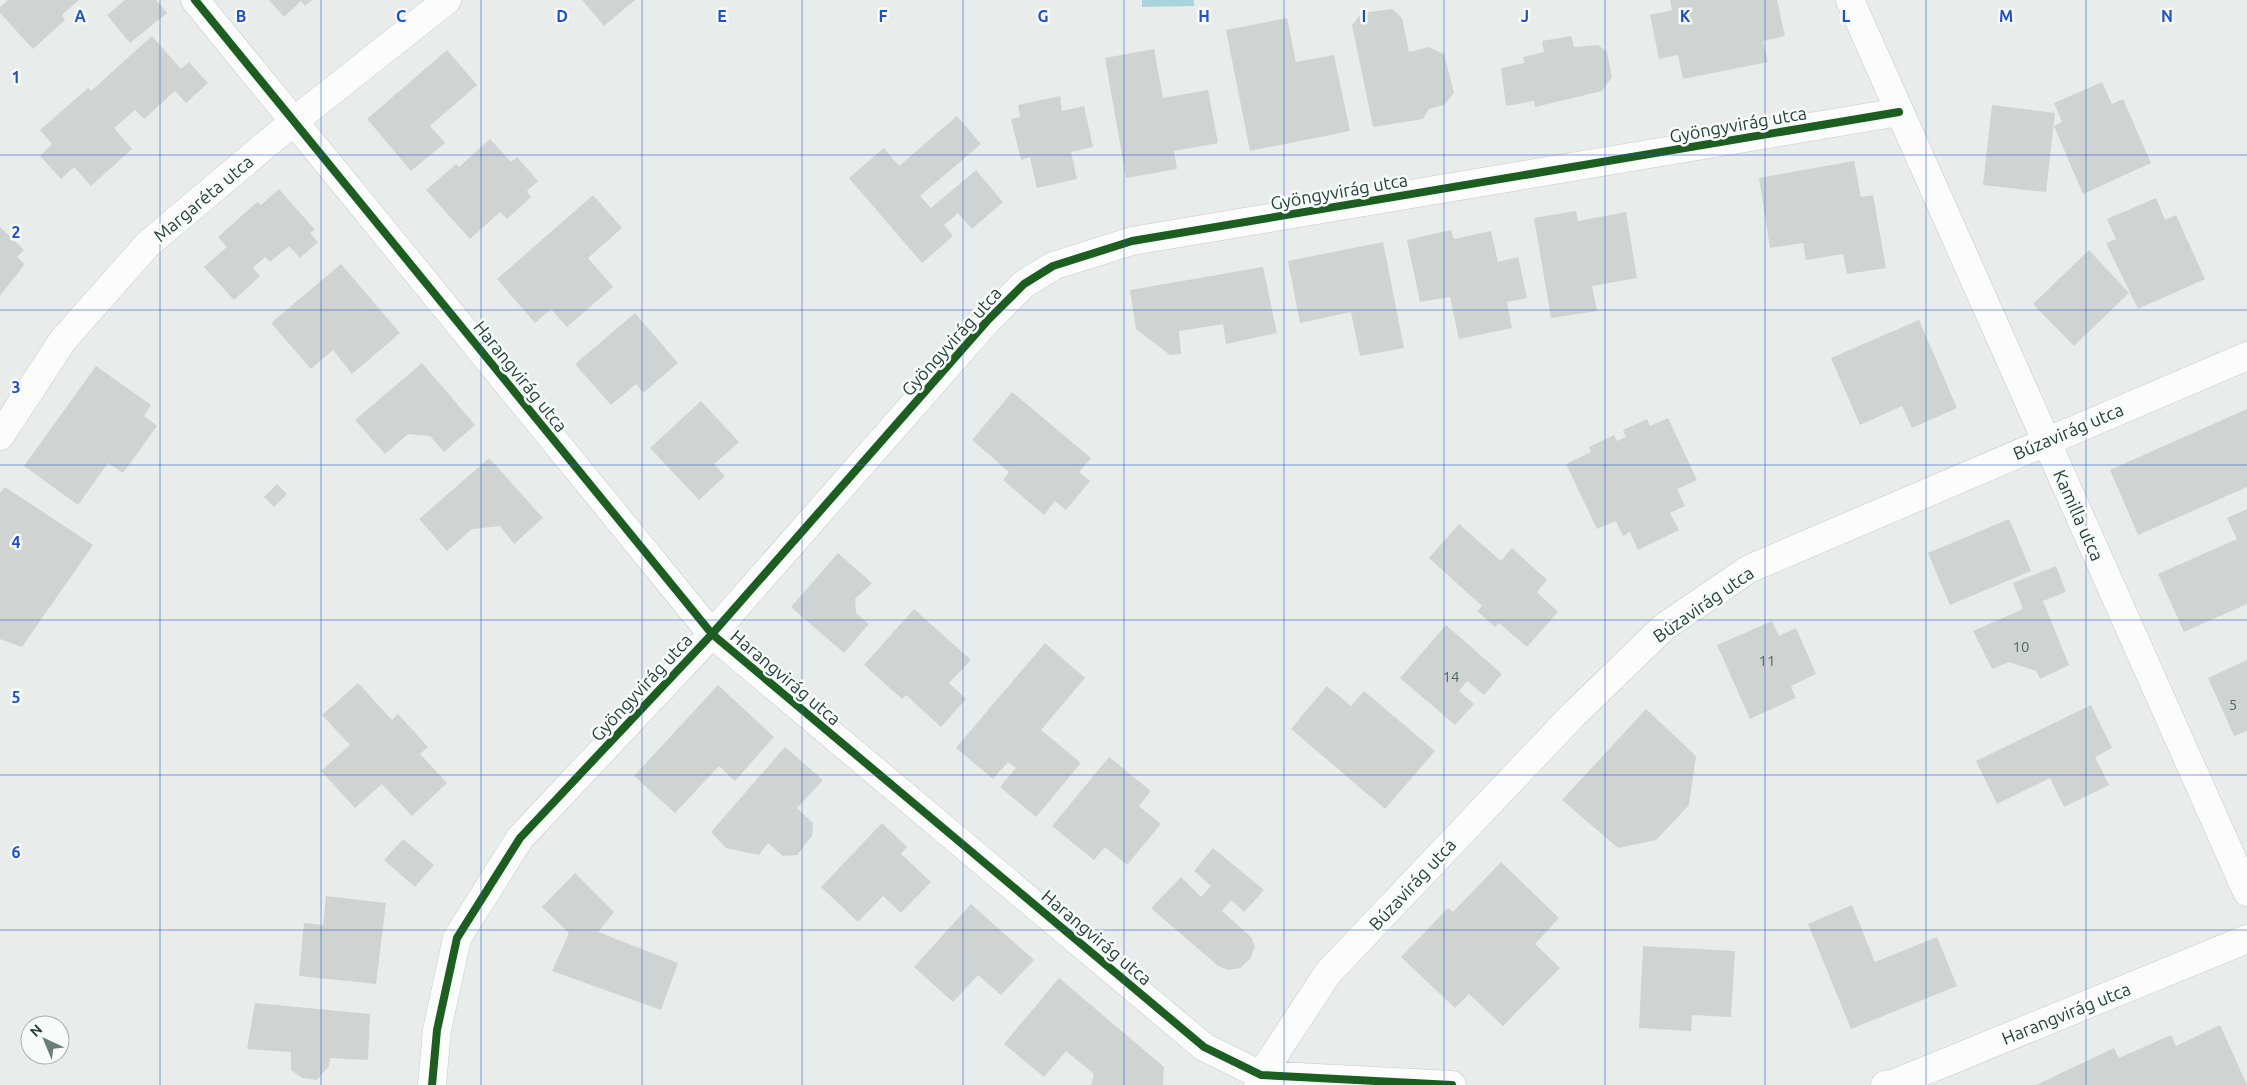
<svg xmlns="http://www.w3.org/2000/svg" width="2247" height="1085" viewBox="0 0 2247 1085" font-family="Ubuntu,sans-serif">
<style>
.water{fill:#a9d4db}
.building{fill:#cfd4d2}
.lines{fill:none;stroke-linecap:round;stroke-linejoin:round}
.minor-casing{stroke:#c5cac8;stroke-width:29}
.minor{stroke:#fcfcfc;stroke-width:28}
.cycleway-casing{stroke:#f7fbf9;stroke-width:11}
.cycleway{stroke:#1b5e20;stroke-width:8}
.grid{fill:none;stroke:#1d4ed8;stroke-width:1;stroke-opacity:0.55}
.labels{text-anchor:middle;dominant-baseline:central;stroke-width:5;stroke-linejoin:round;paint-order:stroke}
.number-label{font-size:15px;fill:#506761}
.street-label{font-size:18px;fill:#24423a;stroke:#f7fbf9}
.grid-label{font-size:16px;text-anchor:middle;font-weight:bold;fill:#1d4ed8;stroke:#f7fbf9;stroke-width:5;stroke-linejoin:round;paint-order:stroke}
</style>
<rect width="100%" height="100%" fill="#e8edeb"/>
<path class="water" d="M 1142,0 L 1194,0 L 1194,6 L 1142,7 Z"/>
<path class="building" d="M 8,0 L 79,0 L 62,15 L 65,20 L 33,49 L 0,13 L 0,7 Z
M 125,0 L 156,0 L 167,13 L 130,43 L 107,15 Z
M 269,0 L 312,0 L 305,6 L 301,1 L 284,17 Z
M 582,0 L 635,0 L 604,26 Z
M 1670,0 L 1777,0 L 1785,36 L 1763,41 L 1768,62 L 1683,79 L 1678,55 L 1659,59 L 1650,15 L 1672,10 Z
M 1392,9 L 1402,18 L 1409,52 L 1429,47 L 1444,54 L 1454,93 L 1444,105 L 1429,109 L 1423,119 L 1373,127 L 1352,25 L 1362,13 Z
M 1287,18 L 1296,62 L 1334,55 L 1350,131 L 1250,151 L 1226,30 Z
M 152,36 L 181,69 L 189,62 L 208,83 L 186,103 L 175,91 L 144,119 L 135,110 L 114,128 L 132,149 L 91,186 L 74,167 L 61,179 L 40,156 L 52,144 L 40,130 L 88,88 L 91,91 Z
M 1571,36 L 1574,47 L 1598,45 L 1607,52 L 1612,77 L 1602,91 L 1535,107 L 1534,101 L 1506,106 L 1501,68 L 1524,63 L 1523,57 L 1544,52 L 1542,41 Z
M 1154,49 L 1163,98 L 1208,90 L 1218,143 L 1174,151 L 1177,169 L 1126,178 L 1105,58 Z
M 447,50 L 477,85 L 430,126 L 445,143 L 411,171 L 367,119 Z
M 2102,82 L 2112,104 L 2123,99 L 2151,163 L 2083,194 L 2054,126 L 2062,122 L 2054,103 Z
M 1060,96 L 1062,111 L 1084,106 L 1093,147 L 1071,152 L 1077,179 L 1037,188 L 1030,157 L 1021,160 L 1011,119 L 1020,117 L 1018,105 Z
M 1992,105 L 2055,113 L 2046,192 L 1983,185 Z
M 957,116 L 981,144 L 920,196 L 931,208 L 976,170 L 1003,202 L 972,229 L 958,213 L 944,225 L 953,236 L 922,263 L 849,178 L 884,148 L 899,166 Z
M 490,139 L 511,162 L 517,157 L 538,181 L 527,191 L 531,197 L 507,219 L 500,212 L 470,239 L 426,190 L 456,164 L 459,167 Z
M 1854,161 L 1861,197 L 1873,195 L 1886,268 L 1847,274 L 1843,254 L 1806,260 L 1803,243 L 1770,248 L 1759,178 Z
M 279,189 L 315,230 L 310,233 L 318,242 L 300,258 L 289,246 L 270,262 L 265,257 L 253,268 L 260,276 L 234,300 L 204,267 L 227,247 L 218,237 L 257,202 L 261,205 Z
M 593,195 L 622,228 L 588,258 L 613,287 L 567,327 L 551,309 L 535,323 L 497,279 Z
M 2156,198 L 2165,220 L 2176,215 L 2205,279 L 2138,309 L 2106,243 L 2116,239 L 2107,219 Z
M 1576,211 L 1578,221 L 1626,212 L 1637,278 L 1592,286 L 1597,311 L 1551,318 L 1534,218 Z
M 0,227 L 24,250 L 17,257 L 25,264 L 0,296 Z
M 1451,230 L 1454,239 L 1491,231 L 1498,262 L 1518,257 L 1527,298 L 1507,302 L 1512,328 L 1459,339 L 1450,297 L 1420,302 L 1407,240 Z
M 1383,242 L 1404,348 L 1360,356 L 1351,312 L 1300,323 L 1288,261 Z
M 2089,250 L 2129,293 L 2074,346 L 2033,304 Z
M 341,264 L 400,333 L 352,374 L 333,350 L 311,369 L 271,323 Z
M 1263,267 L 1277,333 L 1226,344 L 1223,324 L 1179,331 L 1181,354 L 1170,355 L 1136,329 L 1130,290 Z
M 635,313 L 678,363 L 643,393 L 636,384 L 611,405 L 575,364 Z
M 1919,320 L 1957,408 L 1912,428 L 1902,406 L 1860,425 L 1831,358 Z
M 422,363 L 475,425 L 444,452 L 430,436 L 408,434 L 385,454 L 355,420 Z
M 96,366 L 151,405 L 144,416 L 157,426 L 123,473 L 108,463 L 78,505 L 24,466 Z
M 1012,392 L 1091,458 L 1079,472 L 1090,481 L 1066,510 L 1055,501 L 1044,515 L 1003,480 L 1009,472 L 972,440 Z
M 701,401 L 739,442 L 714,464 L 725,476 L 699,500 L 650,448 Z
M 2247,409 L 2247,487 L 2138,535 L 2110,470 Z
M 1668,418 L 1697,480 L 1677,489 L 1685,506 L 1670,513 L 1679,530 L 1638,550 L 1630,532 L 1623,536 L 1616,521 L 1597,529 L 1566,464 L 1591,452 L 1589,447 L 1614,435 L 1617,441 L 1626,437 L 1623,430 L 1647,419 L 1650,426 Z
M 489,458 L 543,518 L 514,544 L 500,526 L 472,529 L 447,551 L 419,519 Z
M 277,484 L 287,494 L 274,507 L 264,497 Z
M 5,487 L 93,545 L 22,647 L 0,639 L 0,493 Z
M 2247,509 L 2247,604 L 2184,632 L 2158,574 L 2237,539 L 2227,518 Z
M 2009,519 L 2031,571 L 1950,605 L 1928,553 Z
M 1459,524 L 1501,561 L 1512,548 L 1547,580 L 1537,592 L 1558,612 L 1527,647 L 1499,623 L 1495,627 L 1477,611 L 1482,606 L 1429,558 Z
M 838,553 L 872,583 L 855,599 L 856,613 L 869,624 L 844,653 L 791,607 Z
M 2056,566 L 2066,592 L 2043,601 L 2069,665 L 2040,679 L 2036,671 L 2009,662 L 1992,669 L 1973,631 L 2023,609 L 2013,583 Z
M 914,609 L 971,660 L 949,683 L 966,699 L 941,727 L 906,695 L 902,699 L 864,665 Z
M 1772,621 L 1779,636 L 1796,628 L 1816,674 L 1791,686 L 1796,698 L 1750,719 L 1717,645 Z
M 1446,625 L 1502,674 L 1484,695 L 1467,681 L 1459,691 L 1474,704 L 1455,725 L 1400,678 Z
M 1045,643 L 1085,678 L 1041,730 L 1081,763 L 1036,817 L 1000,787 L 1016,768 L 1008,762 L 993,779 L 956,748 Z
M 2247,660 L 2247,731 L 2234,736 L 2208,678 Z
M 358,683 L 392,720 L 398,714 L 428,747 L 420,754 L 447,783 L 412,816 L 382,784 L 355,808 L 321,771 L 350,745 L 322,715 Z
M 718,685 L 774,737 L 735,781 L 719,766 L 675,813 L 634,776 Z
M 1327,686 L 1351,706 L 1364,691 L 1435,751 L 1385,809 L 1291,729 Z
M 2091,705 L 2112,748 L 2095,757 L 2109,785 L 2064,807 L 2050,778 L 1997,804 L 1976,761 Z
M 1646,709 L 1696,756 L 1689,805 L 1656,840 L 1618,848 L 1562,800 Z
M 785,747 L 823,780 L 797,808 L 813,823 L 812,836 L 797,855 L 783,856 L 768,843 L 759,855 L 726,848 L 711,832 Z
M 1109,757 L 1151,791 L 1139,806 L 1161,824 L 1127,865 L 1105,847 L 1094,860 L 1052,826 Z
M 882,823 L 907,847 L 901,854 L 931,882 L 901,913 L 883,896 L 858,922 L 821,887 Z
M 403,839 L 434,865 L 415,887 L 384,860 Z
M 1213,848 L 1264,890 L 1244,912 L 1231,900 L 1222,911 L 1252,938 L 1255,947 L 1250,959 L 1240,968 L 1229,970 L 1218,966 L 1151,908 L 1181,877 L 1201,897 L 1211,886 L 1194,871 Z
M 1501,862 L 1559,918 L 1535,944 L 1560,968 L 1503,1026 L 1469,994 L 1455,1008 L 1401,957 L 1448,908 L 1453,912 Z
M 575,873 L 614,912 L 598,932 L 678,963 L 661,1010 L 552,971 L 569,933 L 542,907 Z
M 326,896 L 386,903 L 376,984 L 299,976 L 304,923 L 323,925 Z
M 971,904 L 1034,960 L 1001,995 L 978,975 L 953,1002 L 914,967 Z
M 1852,905 L 1875,962 L 1937,937 L 1957,986 L 1851,1029 L 1808,924 Z
M 1643,946 L 1735,951 L 1731,1017 L 1692,1015 L 1691,1031 L 1639,1028 Z
M 1059,978 L 1164,1067 L 1163,1085 L 1091,1085 L 1094,1074 L 1066,1051 L 1044,1077 L 1004,1044 Z
M 255,1003 L 370,1014 L 368,1060 L 330,1058 L 329,1066 L 317,1080 L 302,1078 L 291,1070 L 291,1052 L 247,1049 Z
M 2220,1025 L 2247,1085 L 2036,1085 L 2114,1048 L 2119,1058 L 2171,1035 L 2176,1046 Z"/>
<g class="lines">
<defs>
<path id="minor" d="M 195,0 L 712,634 L 1204,1047 L 1261,1075 L 1452,1085
M 1850,0 L 2247,892
M 0,436 L 63,340 L 148,244 L 293,122 L 447,0
M 432,1085 L 437,1030 L 457,938 L 520,838 L 712,634 L 987,321 L 1024,284 L 1053,266 L 1132,241 L 1899,112
M 1258,1085 L 1261,1075 L 1328,973 L 1572,716 L 1664,627 L 1749,569 L 2247,356
M 1885,1085 L 1893,1084 L 2247,939"/>
</defs>
<use href="#minor" class="minor-casing"/>
<use href="#minor" class="minor"/>
<defs>
<path id="cycleway" d="M 195,0 L 712,634 L 1204,1047 L 1261,1075 L 1452,1085
M 432,1085 L 437,1030 L 457,938 L 520,838 L 712,634 L 987,321 L 1024,284 L 1053,266 L 1132,241 L 1899,112"/>
</defs>
<use href="#cycleway" class="cycleway-casing"/>
<use href="#cycleway" class="cycleway"/>
</g>
<path class="grid" d="M 160,0 L 160,1085M 321,0 L 321,1085M 481,0 L 481,1085M 642,0 L 642,1085M 802,0 L 802,1085M 963,0 L 963,1085M 1124,0 L 1124,1085M 1284,0 L 1284,1085M 1444,0 L 1444,1085M 1605,0 L 1605,1085M 1765,0 L 1765,1085M 1926,0 L 1926,1085M 2086,0 L 2086,1085M 0,155 L 2247,155M 0,310 L 2247,310M 0,465 L 2247,465M 0,620 L 2247,620M 0,775 L 2247,775M 0,930 L 2247,930"/>
<g class="labels">
<g class="number-label">
<text x="2021" y="646">10</text>
<text x="1767" y="660">11</text>
<text x="1451" y="676">14</text>
<text x="2233" y="704">5</text>
</g>
<g class="street-label">
<text transform="translate(1738 124) rotate(-10)">Gyöngyvirág utca</text>
<text transform="translate(1339 191) rotate(-10)">Gyöngyvirág utca</text>
<text transform="translate(203 198) rotate(-40)">Margaréta utca</text>
<text transform="translate(951 341) rotate(-48)">Gyöngyvirág utca</text>
<text transform="translate(521 376) rotate(51)">Harangvirág utca</text>
<text transform="translate(2068 431) rotate(-23)">Búzavirág utca</text>
<text transform="translate(2079 515) rotate(66)">Kamilla utca</text>
<text transform="translate(1703 604) rotate(-35)">Búzavirág utca</text>
<text transform="translate(786 677) rotate(40)">Harangvirág utca</text>
<text transform="translate(641 687) rotate(-47)">Gyöngyvirág utca</text>
<text transform="translate(1412 884) rotate(-47)">Búzavirág utca</text>
<text transform="translate(1097 937) rotate(40)">Harangvirág utca</text>
<text transform="translate(2066 1013) rotate(-22)">Harangvirág utca</text>
</g>
</g>
<g class="grid-label">
<text x="80" y="22">A</text>
<text x="241" y="22">B</text>
<text x="401" y="22">C</text>
<text x="562" y="22">D</text>
<text x="722" y="22">E</text>
<text x="883" y="22">F</text>
<text x="1043" y="22">G</text>
<text x="1204" y="22">H</text>
<text x="1364" y="22">I</text>
<text x="1525" y="22">J</text>
<text x="1685" y="22">K</text>
<text x="1846" y="22">L</text>
<text x="2006" y="22">M</text>
<text x="2167" y="22">N</text>
<text x="16" y="83">1</text>
<text x="16" y="238">2</text>
<text x="16" y="393">3</text>
<text x="16" y="548">4</text>
<text x="16" y="703">5</text>
<text x="16" y="858">6</text>
</g>
<g transform="translate(45 1040) rotate(316)"><circle r="24" fill="#f7fbf9" stroke="#a3b1ad"/>
<path d="M0-4L9 19L0 12L-9 19Z" fill="#697e78"/>
<text y="-8" font-size="14" font-weight="bold" text-anchor="middle" fill="#24423a">N</text>
</g>
</svg>
